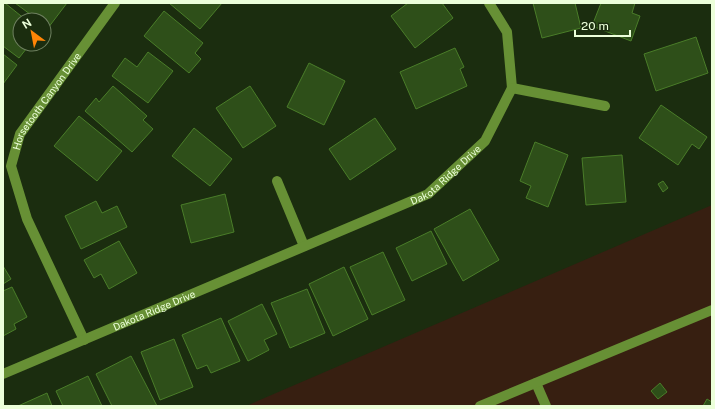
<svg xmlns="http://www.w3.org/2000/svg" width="715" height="409" viewBox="0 0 715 409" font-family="'Public Sans',sans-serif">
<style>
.green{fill:#371f11}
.building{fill:#2e4f19;stroke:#4a7d29}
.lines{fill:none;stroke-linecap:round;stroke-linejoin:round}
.minor{stroke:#679035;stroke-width:10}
.labels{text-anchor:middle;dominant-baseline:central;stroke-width:3.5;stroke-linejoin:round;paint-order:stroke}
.street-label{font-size:10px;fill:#ecffda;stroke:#1b2d0f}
</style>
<rect width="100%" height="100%" fill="#1b2d0f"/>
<path class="green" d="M 712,205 L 712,406 L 246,406 Z"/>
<path class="building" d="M 3,3 L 5,3 L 26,20 L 20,20 L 20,44 L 30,44 L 19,58 L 3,46 Z
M 15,3 L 67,3 L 48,28 L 44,25 L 44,20 L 38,20 Z
M 169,3 L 222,3 L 200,29 Z
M 408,3 L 442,3 L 453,18 L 415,48 L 391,16 Z
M 533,3 L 575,3 L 581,28 L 542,38 Z
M 601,3 L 635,3 L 632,13 L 640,16 L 631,41 L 592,26 Z
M 164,11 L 203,43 L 195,53 L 201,59 L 189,73 L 144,36 Z
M 696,37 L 708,73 L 656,91 L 644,54 Z
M 455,48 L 464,67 L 460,69 L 467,86 L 416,109 L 400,72 Z
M 148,52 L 173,71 L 148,103 L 112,76 L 125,58 L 137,67 Z
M 3,54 L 17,65 L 3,84 Z
M 309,63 L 345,81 L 324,125 L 287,107 Z
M 113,86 L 147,116 L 143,120 L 153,129 L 132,152 L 85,111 L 96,98 L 99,102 Z
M 250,86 L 276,126 L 243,148 L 216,108 Z
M 661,105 L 707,137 L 699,149 L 692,144 L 678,165 L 639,138 Z
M 79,116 L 122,151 L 97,181 L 54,146 Z
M 375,118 L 396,149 L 350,180 L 329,149 Z
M 194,128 L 232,159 L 210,186 L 172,156 Z
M 535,142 L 568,155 L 548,207 L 526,198 L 531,186 L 520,181 Z
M 622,155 L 626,202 L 586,205 L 582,158 Z
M 663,181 L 668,188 L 663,192 L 658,184 Z
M 225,194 L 234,232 L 191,243 L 181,205 Z
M 96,201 L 102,213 L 117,206 L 127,227 L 81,249 L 65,216 Z
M 470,209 L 499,260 L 463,281 L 434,229 Z
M 431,231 L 447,264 L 412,281 L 396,248 Z
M 119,241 L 137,273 L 109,289 L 101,274 L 94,278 L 84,260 Z
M 383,252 L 405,300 L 372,315 L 350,267 Z
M 3,266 L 11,279 L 3,284 Z
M 344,267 L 368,319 L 333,336 L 309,284 Z
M 12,287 L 27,317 L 14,324 L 16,329 L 3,336 L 3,291 Z
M 307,289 L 325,333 L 290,348 L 271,303 Z
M 262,304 L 277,334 L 264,340 L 269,350 L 248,361 L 228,321 Z
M 221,318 L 240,361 L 211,373 L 207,365 L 197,369 L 182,335 Z
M 174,339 L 193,387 L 160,400 L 141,352 Z
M 131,356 L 157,406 L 112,406 L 96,374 Z
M 88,376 L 102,406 L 63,406 L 56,391 Z
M 660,383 L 667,392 L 658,399 L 651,391 Z
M 47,393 L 52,406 L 18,406 Z
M 707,399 L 712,402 L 712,406 L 703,406 Z"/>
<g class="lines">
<g class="minor">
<path d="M 489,3 L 507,32 L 512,88"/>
<path d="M 512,88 L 605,106"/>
<path d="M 277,181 L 304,246"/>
<path id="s1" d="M 84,340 L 27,219 L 11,166 L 20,134 L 115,3"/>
<path id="s2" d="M 3,374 L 428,194 L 485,141 L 512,88"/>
<path d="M 536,383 L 546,406"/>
<path d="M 480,406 L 712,310"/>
</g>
</g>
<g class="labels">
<g class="street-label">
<text stroke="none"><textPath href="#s1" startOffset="264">Horsetooth Canyon Drive</textPath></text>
<text stroke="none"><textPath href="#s2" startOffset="487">Dakota Ridge Drive</textPath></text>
<text stroke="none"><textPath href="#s2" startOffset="164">Dakota Ridge Drive</textPath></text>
</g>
</g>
<rect width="715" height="409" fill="none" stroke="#ecffda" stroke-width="8"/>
<g transform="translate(32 32) rotate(328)"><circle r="19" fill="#1b2d0f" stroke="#6f8160"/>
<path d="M0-3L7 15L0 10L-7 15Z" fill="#ff8506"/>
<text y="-6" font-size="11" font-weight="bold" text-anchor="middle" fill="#ecffda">N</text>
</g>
<path d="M575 30v6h55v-6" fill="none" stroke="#ecffda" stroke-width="2"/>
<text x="581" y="30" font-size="12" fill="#ecffda" stroke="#1b2d0f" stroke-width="3" paint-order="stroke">20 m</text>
</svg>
